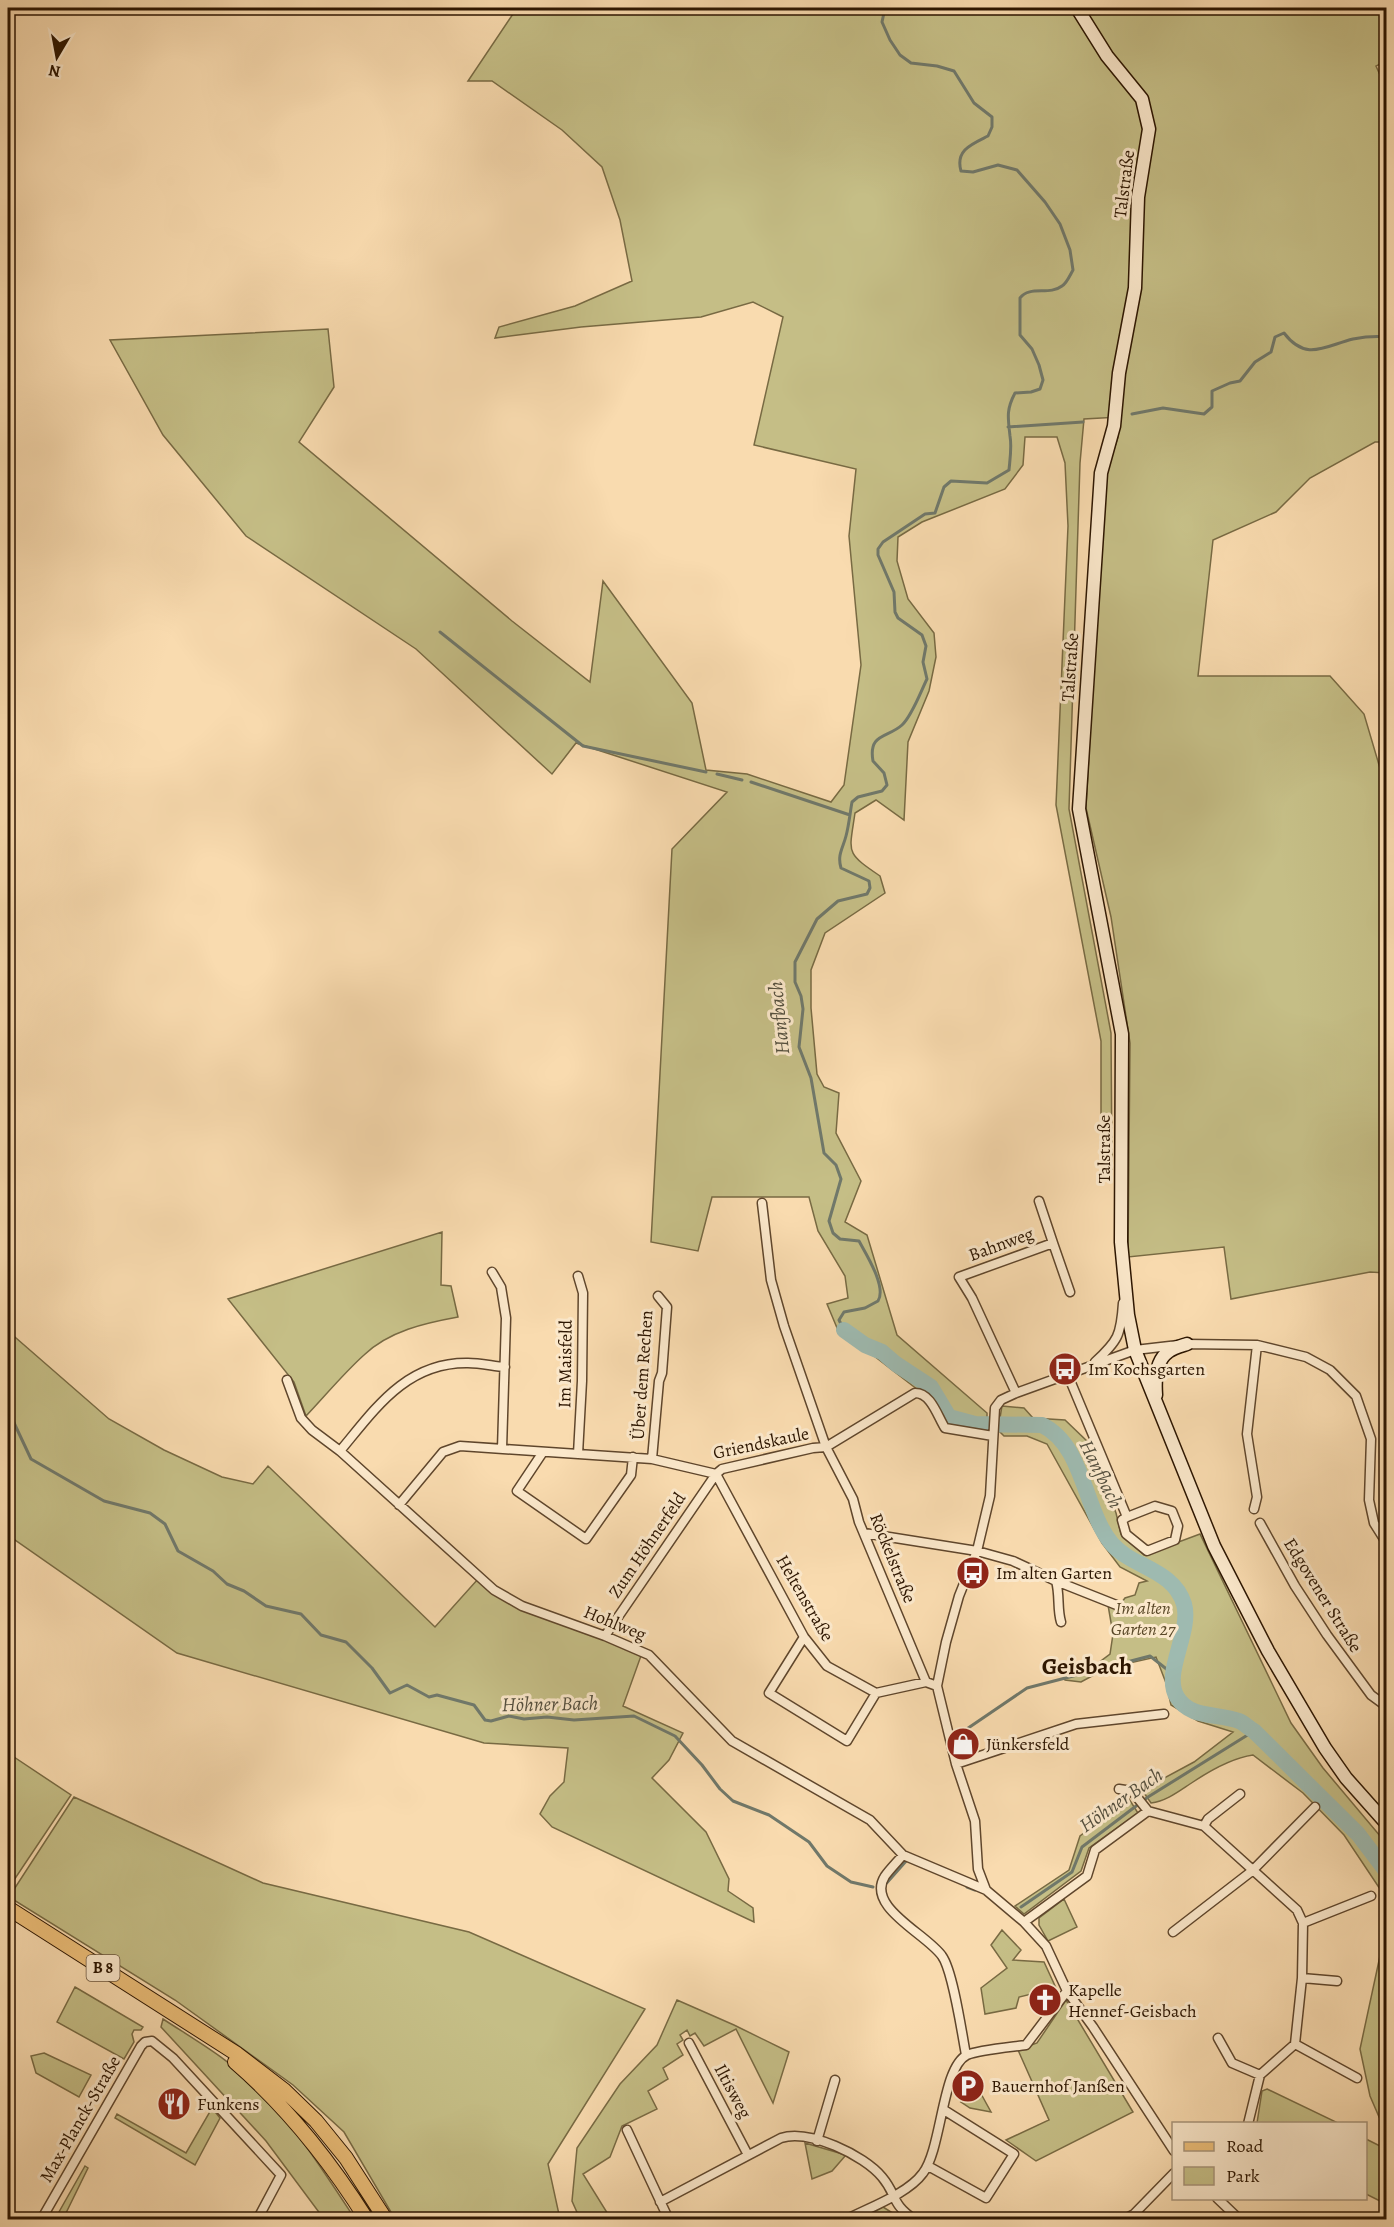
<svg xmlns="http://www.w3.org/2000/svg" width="1394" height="2227" viewBox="0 0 1394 2227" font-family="Alegreya,serif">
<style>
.green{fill:#c5be86;stroke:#786a43;stroke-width:1.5}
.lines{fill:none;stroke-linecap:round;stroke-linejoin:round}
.stream{stroke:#70786a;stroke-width:3}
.river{stroke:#9ebab0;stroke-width:16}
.street-casing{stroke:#5f462c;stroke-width:11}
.secondary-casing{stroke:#2c1500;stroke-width:15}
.primary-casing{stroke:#2c1500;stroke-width:16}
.street{stroke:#fbe8cb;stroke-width:8}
.secondary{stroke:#fbe8cb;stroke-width:12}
.primary{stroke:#ecbe78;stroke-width:14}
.labels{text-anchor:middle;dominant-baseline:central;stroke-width:6;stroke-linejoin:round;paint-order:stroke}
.shield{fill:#fbe8cb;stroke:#6a543d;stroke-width:1.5}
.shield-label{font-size:16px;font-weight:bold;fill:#2c1500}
.street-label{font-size:18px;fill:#2c1500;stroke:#fbe8cb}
.poi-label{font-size:18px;fill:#2c1500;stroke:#fbe8cb;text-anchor:start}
.park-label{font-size:18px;font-style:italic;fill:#5a4828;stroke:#fbe8cb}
.water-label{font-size:20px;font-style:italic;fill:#544f3e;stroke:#fbe8cb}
.district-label{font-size:24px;font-weight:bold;fill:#2c1500;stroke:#fbe8cb}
</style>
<rect width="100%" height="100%" fill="#f9dbaf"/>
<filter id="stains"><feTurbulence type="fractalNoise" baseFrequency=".00333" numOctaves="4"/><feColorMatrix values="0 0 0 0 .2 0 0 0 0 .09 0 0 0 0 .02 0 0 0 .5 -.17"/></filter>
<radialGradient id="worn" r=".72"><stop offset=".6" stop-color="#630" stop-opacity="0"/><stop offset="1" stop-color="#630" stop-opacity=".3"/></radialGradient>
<path class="green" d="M 517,8 L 1386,8 L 1386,61 L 1376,66 L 1386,88 L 1386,442 L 1375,442 L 1310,478 L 1276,512 L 1213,540 L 1198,676 L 1330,676 L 1364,714 L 1382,775 L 1380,819 L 1386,819 L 1386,1273 L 1370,1272 L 1231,1299 L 1224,1247 L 1128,1257 L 1130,1043 L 1111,917 L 1086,808 L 1104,480 L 1118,437 L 1119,417 L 1084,419 L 1080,463 L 1069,809 L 1111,1033 L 1112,1169 L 1101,1167 L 1101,1041 L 1056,805 L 1068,526 L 1065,463 L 1057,437 L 1025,437 L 1023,465 L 1005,489 L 922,522 L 898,537 L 897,561 L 908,599 L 934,633 L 936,657 L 929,691 L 908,742 L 904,820 L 876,800 L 855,813 C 849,854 845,852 880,876 L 885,893 L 825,933 L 811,970 L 811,1008 L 817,1074 L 824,1087 L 839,1093 L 836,1133 L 861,1181 L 845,1222 L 867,1235 L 897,1335 L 987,1413 L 987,1427 L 954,1424 L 931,1400 L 874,1356 L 840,1335 L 827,1304 L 848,1298 L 845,1276 L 818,1231 L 809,1197 L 712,1197 L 698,1251 L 651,1242 L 672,849 L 727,792 L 576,743 L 552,774 L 416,649 L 246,536 L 163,435 L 110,340 L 328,329 L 334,387 L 299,442 L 512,621 L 590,682 L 603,581 L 692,703 L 706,770 L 747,774 L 831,802 L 844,785 L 861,665 L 849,536 L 856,469 L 754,445 L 783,317 L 753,302 L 701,317 L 581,327 L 495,338 L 499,327 L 575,306 L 632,281 L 620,220 L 602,167 L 562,130 L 492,81 L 468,81 Z
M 442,1232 L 441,1285 L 451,1286 L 458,1317 C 425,1323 389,1331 364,1355 C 343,1374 325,1396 306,1416 L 294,1382 L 228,1299 Z
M 8,1331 L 109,1419 L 164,1450 L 222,1477 L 253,1484 L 268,1466 L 435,1627 L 478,1579 L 493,1592 L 642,1653 L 623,1706 L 683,1733 L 669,1760 L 652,1778 L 706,1832 L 729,1879 L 728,1891 L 753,1908 L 754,1922 L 552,1827 L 540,1814 L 550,1796 L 564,1782 L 568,1748 L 484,1743 L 177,1653 L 8,1535 Z
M 1002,1406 L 1024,1408 L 1033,1418 L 1065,1420 L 1090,1444 L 1116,1513 L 1121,1534 L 1144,1555 L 1200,1534 L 1291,1723 L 1323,1768 L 1386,1843 L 1386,1898 L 1344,1835 L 1303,1793 L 1253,1755 C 1232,1758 1211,1770 1193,1782 C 1179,1791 1167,1801 1151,1803 L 1142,1790 L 1194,1762 L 1233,1732 L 1198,1721 L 1171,1705 L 1166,1683 L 1156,1657 L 1107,1668 L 1081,1682 L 1065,1680 L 1061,1670 L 1090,1669 L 1110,1654 L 1113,1634 L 1108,1605 L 1119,1606 L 1125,1598 L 1135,1595 L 1139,1583 L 1147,1581 L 1120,1567 L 1102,1543 L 1047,1444 L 1027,1436 L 1004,1436 L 998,1430 Z
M 8,1753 L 71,1795 L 8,1889 Z
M 74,1797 L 263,1883 L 469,1932 L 645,2009 L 548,2164 L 560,2219 L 395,2219 L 344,2132 L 293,2085 L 175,2000 L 9,1897 Z
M 1129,1799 L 1138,1813 L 1089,1848 L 1081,1871 L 1024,1914 L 1015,1906 L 1069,1870 L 1080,1836 Z
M 1064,1899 L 1077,1927 L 1048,1941 L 1039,1925 L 1039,1918 Z
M 1386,1928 L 1386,2133 L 1370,2096 L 1360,2049 Z
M 1002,1930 L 1021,1950 L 1013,1960 L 1044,1962 L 1056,1988 L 1019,1997 L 1016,2008 L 985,2014 L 981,1988 L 1007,1968 L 991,1945 Z
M 75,1987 L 143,2027 L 141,2030 L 134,2030 L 132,2034 L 134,2042 L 124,2059 L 57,2022 Z
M 677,2000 L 734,2025 L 789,2052 L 773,2103 L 736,2029 L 704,2046 L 695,2033 L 690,2036 L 687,2030 L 680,2035 L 683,2040 L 677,2044 L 683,2055 L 663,2068 L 668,2079 L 648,2091 L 657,2109 L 622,2126 L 610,2157 L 583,2174 L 611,2219 L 580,2219 L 572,2201 L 577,2148 L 620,2084 L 657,2045 Z
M 1066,2000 L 1133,2112 L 1036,2161 L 1006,2140 L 1049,2120 L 1018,2050 L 1037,2043 Z
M 163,2019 C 195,2040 229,2059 256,2087 C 295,2126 325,2173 355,2219 L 324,2219 L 266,2141 L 161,2027 Z
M 44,2053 L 91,2075 L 79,2097 L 36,2073 L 31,2056 Z
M 1267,2089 L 1336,2122 L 1335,2124 L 1257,2123 L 1262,2091 Z
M 980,2092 L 991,2112 L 970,2108 L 961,2102 Z
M 212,2108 L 220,2118 L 195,2165 L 115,2118 L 117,2114 L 186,2153 Z
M 1366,2139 L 1386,2149 L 1386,2204 L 1366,2194 Z
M 805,2143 L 846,2155 L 832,2171 L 812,2179 Z
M 85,2166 L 88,2168 L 63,2219 L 55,2219 Z
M 883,2207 L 899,2217 L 898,2219 L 860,2219 Z"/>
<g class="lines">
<path class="stream" d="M 1132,414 L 1163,408 L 1204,414 L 1212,407 L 1212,391 L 1230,383 L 1240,381 L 1255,362 L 1271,352 L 1275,337 L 1284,333 C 1306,362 1325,346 1353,339 C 1364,337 1375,336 1386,337
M 1008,427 L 1083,422
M 440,632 L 583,746 L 706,772
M 717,774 L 742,780
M 751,782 L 850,815
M 844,1330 L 839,1320 L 844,1312 L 865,1308 L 878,1301 C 887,1287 866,1254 859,1241 L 840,1239 L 833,1233 L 829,1221 L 841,1179 L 836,1165 L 824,1153 L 811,1078 L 799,1047 L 803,1009 L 801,996 L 795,982 L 795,962 L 817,919 L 838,901 L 867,894 L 870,888 L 869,881 L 841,868 C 837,855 843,848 846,836 C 849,825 850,813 852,802 L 858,797 L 882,791 L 887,785 L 884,773 L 873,761 C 868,733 888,738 902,725 C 912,716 921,691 927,679 L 923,662 L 926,646 L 922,635 L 898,618 L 895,612 L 894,592 L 878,555 L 878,549 L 883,542 L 925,514 L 935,513 L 944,487 L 951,481 L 987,483 L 1009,470 C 1010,459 1012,447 1010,436 C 1008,418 1006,410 1015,393 L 1031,392 L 1040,389 L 1043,380 L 1039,365 L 1032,349 L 1020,335 L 1020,298 C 1030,285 1049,296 1062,286 C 1067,283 1070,275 1073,270 L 1070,250 L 1060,224 L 1045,202 L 1017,170 L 998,165 L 973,172 L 961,171 C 955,150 972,144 988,136 L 992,127 L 992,117 L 974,103 L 954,71 L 937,66 L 911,63 L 900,55 L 890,40 L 882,22 L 885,8
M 8,1410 L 31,1459 L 104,1501 L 150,1513 L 165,1524 L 178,1551 L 213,1571 L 227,1584 L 244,1591 L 266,1606 L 301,1614 L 321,1635 L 346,1642 L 372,1668 L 390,1693 L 407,1685 L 429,1697 L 437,1695 L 474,1705 L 485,1720 L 491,1721 L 509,1716 L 524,1719 L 547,1717 L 574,1720 L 634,1716 L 675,1736 L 702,1765 L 720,1789 L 733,1801 L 769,1815 L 809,1842 L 827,1866 L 851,1882 L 873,1887
M 955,1737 L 1027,1688 L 1150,1656 L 1174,1675
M 884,1886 L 907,1860
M 967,1887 L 975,1890
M 1021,1907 L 1072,1872 L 1082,1847 L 1148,1797 L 1254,1731"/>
<path class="river" d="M 844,1330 L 865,1345 L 882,1352 L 896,1364 L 931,1387 L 949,1417 L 975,1424 L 1042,1425 C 1084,1445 1084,1511 1112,1544 C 1133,1568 1173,1569 1184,1604 C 1192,1632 1162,1673 1177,1697 C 1190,1719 1218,1713 1239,1721 C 1244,1723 1249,1728 1254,1731 L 1358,1834 L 1386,1871"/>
<defs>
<path id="street" d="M 762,1203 L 771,1280 L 784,1326 L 826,1447 L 853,1499 L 859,1522 L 926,1682
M 1053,1243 L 1070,1292
M 492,1272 L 501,1287 L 506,1318 L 502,1449
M 1095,1362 C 1118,1341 1121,1335 1123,1303
M 1067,1373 L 1127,1517 L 1155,1506 L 1172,1511 L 1178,1526 L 1175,1540 L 1147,1551 L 1126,1534 L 1122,1520 L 1127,1517
M 287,1380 L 301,1418 L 312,1430 L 340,1451 L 494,1590 L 522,1606 L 605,1636 L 649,1655 L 732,1741 L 870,1820 L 903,1855 L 986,1890
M 1016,1393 L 972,1298 L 959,1277 L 1053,1243 L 1039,1201
M 340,1451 C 375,1409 406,1362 468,1363 C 480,1363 493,1366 505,1367
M 543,1452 L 517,1491 L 586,1539 L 631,1475 L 633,1457
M 578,1454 L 582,1381 L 583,1293 L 578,1276
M 652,1459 L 659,1381 L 662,1373 L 667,1307 L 658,1296
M 399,1505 L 443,1452 L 460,1446 L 652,1459 L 716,1474 L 722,1469 L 813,1448 L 826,1447 L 915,1393 C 931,1393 937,1415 945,1428 L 993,1436
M 1254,1509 L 1257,1497 L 1247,1434 L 1257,1345
M 1260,1523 L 1295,1586 L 1327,1635 L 1371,1695 L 1386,1706
M 864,1533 L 977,1551 L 1013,1561 L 1056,1581 C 1060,1595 1057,1609 1061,1622
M 1056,1581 L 1119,1606
M 605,1636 L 716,1474 L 804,1637 L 827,1666 L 876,1693 L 926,1682 L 937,1686
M 804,1637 L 769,1693 L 847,1741 L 876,1693
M 956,1764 L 1076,1724 L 1164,1714
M 1119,1789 L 1132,1791 L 1148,1811
M 1204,1826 L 1208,1819 L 1240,1794
M 903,1855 C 897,1862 890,1869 885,1876 C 865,1907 927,1934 942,1956 C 953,1971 962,2034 966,2055
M 1024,1922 L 1087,1876 L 1095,1850 L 1148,1811 L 1204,1826 L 1297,1910 L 1303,1923 L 1302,1978 L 1295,2044 L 1260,2075 L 1248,2124
M 1303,1923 L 1371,1896
M 1173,1932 L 1252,1871 L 1315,1807
M 1302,1978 L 1337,1981
M 1218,2038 L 1232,2063 L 1260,2075
M 689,2043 L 748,2155
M 1295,2044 L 1357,2078
M 627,2130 L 669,2220
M 817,2141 L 835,2080
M 1174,2151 L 1093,2027 L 1067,1991 L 1046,1946 L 1024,1922 L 986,1890 L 978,1869 L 975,1821 L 956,1764 L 937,1686 L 946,1642 L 959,1596 L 977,1551 L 990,1496 L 995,1408 L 1001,1400 L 1016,1393 L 1135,1350 L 1187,1344 L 1257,1345 L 1306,1357 L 1330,1370 L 1356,1396 L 1371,1439 L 1369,1500 L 1374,1523 L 1386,1542
M 928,2166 L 986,2198 L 1014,2154 L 944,2110
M 1217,2198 L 1240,2220
M 660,2202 L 781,2138 C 809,2129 864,2155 882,2177 C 898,2196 890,2203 915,2220
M 41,2220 L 141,2046 L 145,2042 L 152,2041 L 173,2058 L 281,2175 L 257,2220
M 845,2220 C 868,2208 908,2194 923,2173 C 942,2148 942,2067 967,2055 C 978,2050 1012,2047 1026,2045 L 1067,1991
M 1123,2220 L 1134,2214 L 1174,2173"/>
<path id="secondary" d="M 1077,8 L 1107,56 L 1142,99 L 1149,129 L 1138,197 L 1135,288 L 1119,373 L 1114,426 L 1101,473 L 1079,809 L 1122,1034 L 1121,1242 L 1128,1315 L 1135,1350 L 1214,1546 L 1268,1651 L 1325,1748 L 1346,1778 L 1386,1823
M 1156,1395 C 1155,1381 1155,1361 1168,1352 C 1173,1348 1181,1346 1187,1344"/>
<path id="primary" d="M 8,1908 L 237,2054 L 284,2090 L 316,2121 L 346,2158 L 386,2220
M 235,2062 C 287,2107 330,2161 367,2220"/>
</defs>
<use href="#street" class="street-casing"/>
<use href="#secondary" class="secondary-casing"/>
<use href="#primary" class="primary-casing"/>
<use href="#street" class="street"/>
<use href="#secondary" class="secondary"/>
<use href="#primary" class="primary"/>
</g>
<defs>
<symbol id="bus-disc" viewBox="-11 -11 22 22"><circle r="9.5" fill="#8f2418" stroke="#fbe8cb"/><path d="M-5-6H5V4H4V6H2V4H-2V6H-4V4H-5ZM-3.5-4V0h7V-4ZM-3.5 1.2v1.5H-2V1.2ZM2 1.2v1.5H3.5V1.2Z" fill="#fff"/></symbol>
<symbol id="shop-disc" viewBox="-11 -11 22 22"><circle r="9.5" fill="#8f2418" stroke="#fbe8cb"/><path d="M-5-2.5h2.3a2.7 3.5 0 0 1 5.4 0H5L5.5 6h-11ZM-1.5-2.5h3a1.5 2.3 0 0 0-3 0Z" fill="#fff"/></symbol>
<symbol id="church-disc" viewBox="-11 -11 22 22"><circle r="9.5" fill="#8f2418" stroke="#fbe8cb"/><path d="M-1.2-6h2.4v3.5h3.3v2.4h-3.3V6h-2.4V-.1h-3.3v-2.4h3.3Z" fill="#fff"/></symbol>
<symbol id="parking-disc" viewBox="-11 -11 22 22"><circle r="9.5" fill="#8f2418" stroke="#fbe8cb"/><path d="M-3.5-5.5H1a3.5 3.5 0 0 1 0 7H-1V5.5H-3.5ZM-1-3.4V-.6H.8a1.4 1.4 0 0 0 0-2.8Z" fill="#fff"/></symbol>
<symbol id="restaurant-disc" viewBox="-11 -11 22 22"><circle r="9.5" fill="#8f2418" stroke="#fbe8cb"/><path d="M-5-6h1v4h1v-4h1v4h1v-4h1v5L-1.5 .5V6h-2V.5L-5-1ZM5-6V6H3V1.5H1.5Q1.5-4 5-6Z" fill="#fff"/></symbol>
</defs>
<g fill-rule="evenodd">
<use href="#bus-disc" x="1046" y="1350" width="38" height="38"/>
<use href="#bus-disc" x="954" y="1554" width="38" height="38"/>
<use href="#shop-disc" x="944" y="1725" width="38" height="38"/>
<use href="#church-disc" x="1026" y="1981" width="38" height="38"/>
<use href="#parking-disc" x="949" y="2067" width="38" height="38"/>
<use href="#restaurant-disc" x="155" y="2085" width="38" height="38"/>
</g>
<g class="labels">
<rect class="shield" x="86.5" y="1955" width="33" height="26" rx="4.5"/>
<g class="shield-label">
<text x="103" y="1968">B 8</text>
</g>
<g class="street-label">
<text transform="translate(1124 184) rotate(-83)">Talstraße</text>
<text transform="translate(1070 667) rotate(-86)">Talstraße</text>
<text transform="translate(1104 1149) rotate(-90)">Talstraße</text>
<text transform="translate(1001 1244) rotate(-20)">Bahnweg</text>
<text transform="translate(565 1364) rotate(-89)">Im Maisfeld</text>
<text transform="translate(642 1375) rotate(-86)">Über dem Rechen</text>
<text transform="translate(761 1443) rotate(-12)">Griendskaule</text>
<text transform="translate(647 1545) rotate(-56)">Zum Höhnerfeld</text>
<text transform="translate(893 1558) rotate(68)">Röckelstraße</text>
<text transform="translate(1323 1595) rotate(58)">Edgovener Straße</text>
<text transform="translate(805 1598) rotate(60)">Heltenstraße</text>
<text transform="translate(615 1623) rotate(22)">Hohlweg</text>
<text transform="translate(733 2091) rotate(62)">Iltisweg</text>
<text transform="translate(80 2119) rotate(-60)">Max-Planck-Straße</text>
</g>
<g class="poi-label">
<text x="1088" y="1369">Im Kochsgarten</text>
<text x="996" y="1573">Im alten Garten</text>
<text x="986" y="1744">Jünkersfeld</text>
<text x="1068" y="1990">Kapelle<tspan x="1068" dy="21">Hennef-Geisbach</tspan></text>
<text x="991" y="2086">Bauernhof Janßen</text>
<text x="197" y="2104">Funkens</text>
</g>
<g class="park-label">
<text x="1143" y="1608">Im alten<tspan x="1143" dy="21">Garten 27</tspan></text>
</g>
<g class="water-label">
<text transform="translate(779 1018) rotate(-96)">Hanfbach</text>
<text transform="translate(1101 1474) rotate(64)">Hanfbach</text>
<text transform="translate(550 1704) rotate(-1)">Höhner Bach</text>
<text transform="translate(1121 1800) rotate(-35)">Höhner Bach</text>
</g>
<g class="district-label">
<text x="1087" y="1666">Geisbach</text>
</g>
</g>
<rect width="1394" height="2227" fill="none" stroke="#f9dbaf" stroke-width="30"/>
<rect x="9" y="9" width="1376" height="2209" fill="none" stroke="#2c1500" stroke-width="3"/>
<rect x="15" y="15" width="1364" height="2197" fill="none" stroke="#2c1500" stroke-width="1.5"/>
<rect x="1172" y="2122" width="195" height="78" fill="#fbe8cb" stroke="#a8947a" stroke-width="1.5"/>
<rect x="1184" y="2142" width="30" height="9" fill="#ecbe78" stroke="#a8947a" stroke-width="1.5"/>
<text x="1226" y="2152" font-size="18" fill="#2c1500">Road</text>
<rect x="1184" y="2167" width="30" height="18" fill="#c5be86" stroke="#a8947a" stroke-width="1.5"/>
<text x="1226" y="2182" font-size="18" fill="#2c1500">Park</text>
<g transform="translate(57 57) rotate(190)" stroke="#fbe8cb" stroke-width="4.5" paint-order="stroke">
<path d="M0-4.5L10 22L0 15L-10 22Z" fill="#2c1500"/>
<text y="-9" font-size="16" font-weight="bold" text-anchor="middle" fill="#2c1500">N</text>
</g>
<rect width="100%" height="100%" filter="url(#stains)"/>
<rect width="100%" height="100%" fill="url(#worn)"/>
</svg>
